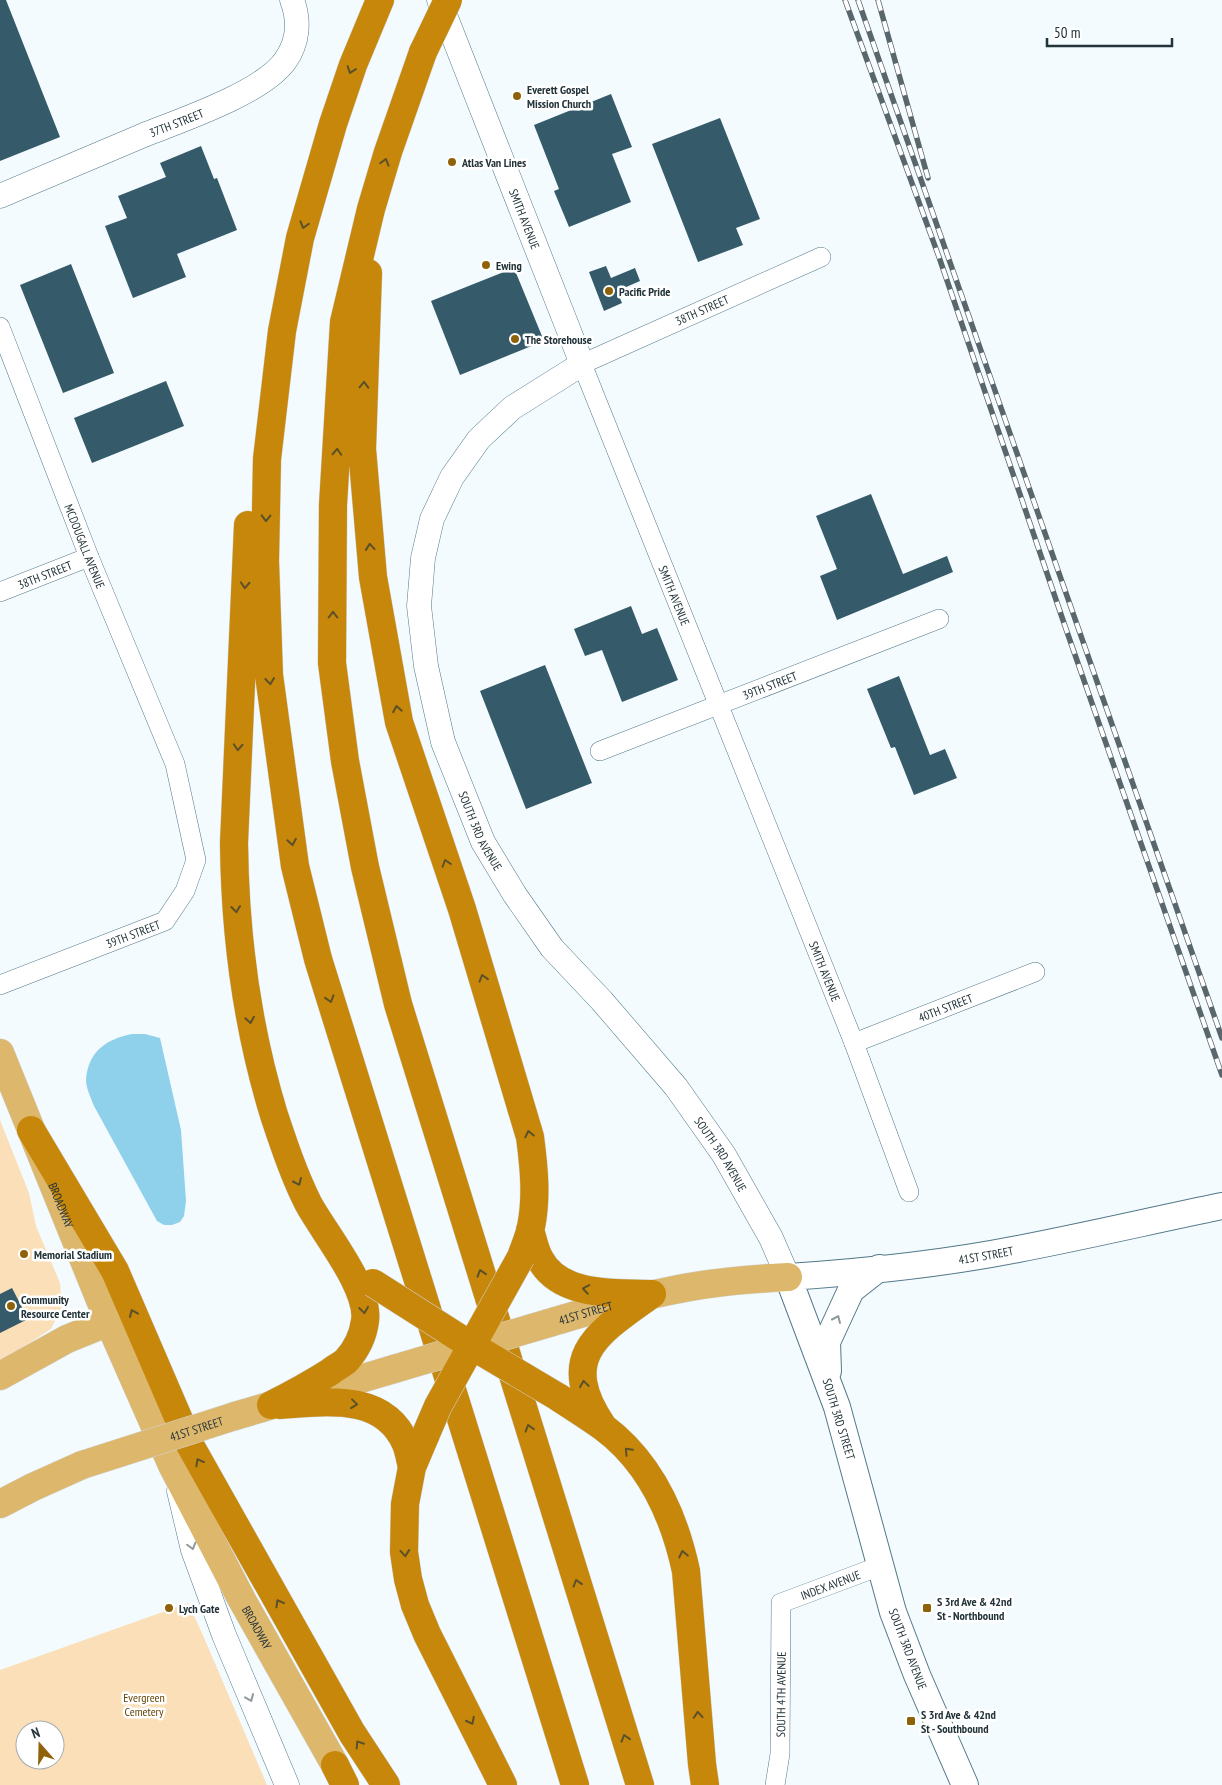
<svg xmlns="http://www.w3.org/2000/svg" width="1222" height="1785" viewBox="0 0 1222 1785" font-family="'PT Sans Narrow',sans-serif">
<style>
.green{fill:#fbdfb8;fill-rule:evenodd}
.water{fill:#8fd1eb}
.building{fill:#355a69}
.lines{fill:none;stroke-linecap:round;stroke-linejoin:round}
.minor-casing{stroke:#537989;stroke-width:20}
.tertiary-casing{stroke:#537989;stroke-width:25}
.secondary-casing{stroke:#537989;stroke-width:28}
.primary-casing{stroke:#d3d6d7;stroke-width:29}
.motorway-casing{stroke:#d3d6d7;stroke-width:29}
.minor{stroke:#fff;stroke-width:19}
.tertiary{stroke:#fff;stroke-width:24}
.secondary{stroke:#fff;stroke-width:26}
.primary{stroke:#ddb76c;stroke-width:28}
.motorway{stroke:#c6870a;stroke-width:28}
.rail-casing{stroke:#59676d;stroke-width:5.5}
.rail{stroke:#fff;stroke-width:4;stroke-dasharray:11;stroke-linecap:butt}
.primary-bridge-casing{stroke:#d3d6d7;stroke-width:29;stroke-linecap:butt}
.motorway-bridge-casing{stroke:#d3d6d7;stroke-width:29;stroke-linecap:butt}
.primary-bridge{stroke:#ddb76c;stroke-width:28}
.motorway-bridge{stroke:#c6870a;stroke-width:28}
.oneway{stroke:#5b5029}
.oneway2{stroke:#90999c}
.poi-dot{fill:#8f6109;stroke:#fff;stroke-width:2}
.labels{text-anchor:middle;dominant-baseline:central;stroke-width:5;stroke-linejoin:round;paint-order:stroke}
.poi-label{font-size:12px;font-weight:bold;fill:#223339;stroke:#fff;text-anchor:start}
.street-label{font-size:12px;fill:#223339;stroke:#fff}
.park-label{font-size:12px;fill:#664405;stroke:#fff}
</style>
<rect width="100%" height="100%" fill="#f3fbfe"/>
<path class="green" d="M 0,1120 L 29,1193 L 36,1226 L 60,1283 L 62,1306 L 51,1329 L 0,1362 Z
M 188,1603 L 202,1633 L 267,1785 L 0,1785 L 0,1670 ZM 25,1730 L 55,1730 L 55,1760 L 25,1760 Z"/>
<path class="water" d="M 132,1034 L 145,1034 L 160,1038 L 181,1130 L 186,1201 L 184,1216 L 180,1222 L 172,1225 L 164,1225 L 157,1221 L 94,1106 C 91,1098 86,1088 86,1080 C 88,1051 107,1039 132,1034 Z"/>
<path class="building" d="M 0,0 L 6,0 L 60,137 L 0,161 Z
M 611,94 L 632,147 L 612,154 L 631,202 L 569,227 L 554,191 L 559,189 L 534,125 Z
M 720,118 L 760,219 L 736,228 L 743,245 L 698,262 L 652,144 Z
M 201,146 L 214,179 L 217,178 L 237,230 L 177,254 L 186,277 L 133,298 L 105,226 L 127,218 L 118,196 L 166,177 L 160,163 Z
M 71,264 L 114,373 L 63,393 L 20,285 Z
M 606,266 L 611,278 L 635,268 L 640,281 L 617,291 L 622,303 L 604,311 L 589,272 Z
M 514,268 L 544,341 L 460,375 L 431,301 Z
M 166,381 L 184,426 L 92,463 L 74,418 Z
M 871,494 L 903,574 L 947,556 L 953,572 L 837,620 L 820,576 L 837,569 L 816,516 Z
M 631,606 L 642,634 L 657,628 L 678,680 L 622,702 L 602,650 L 585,656 L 574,629 Z
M 545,665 L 592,783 L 526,809 L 480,691 Z
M 899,676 L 930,755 L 945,749 L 957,778 L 914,795 L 895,747 L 891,748 L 867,689 Z
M 12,1288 L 28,1319 L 0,1333 L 0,1294 Z"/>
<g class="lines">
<defs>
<g id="minor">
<path id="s1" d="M 821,257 L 582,364 L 854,1043 L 909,1192"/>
<path id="s2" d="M 0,327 L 89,557 L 175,764 L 196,860 L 185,891 L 165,921 L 0,985"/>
<path id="s3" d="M 0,592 L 89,557"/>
<path id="s4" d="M 600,751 L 939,619"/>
<path id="s5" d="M 854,1043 L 1035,972"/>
<path id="s6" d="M 775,1785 L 780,1754 L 781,1603 L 880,1566"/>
</g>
<g id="tertiary">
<path id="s7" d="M 439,0 L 582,364 L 512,408 L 479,439 L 452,477 L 432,519 L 423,558 L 419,606 L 426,666 L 443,742 L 483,842 L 515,895 L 552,948 L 602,1001 L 676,1087 L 724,1155 L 771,1238 L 788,1277"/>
<path id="s8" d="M 0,196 C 48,176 96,155 144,135 C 182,120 262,93 285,61 C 298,43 300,21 292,0"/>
<path d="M 179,1491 L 193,1550 L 224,1635 L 287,1785"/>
</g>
<g id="secondary">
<path d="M 828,1371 L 827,1342 L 851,1290 L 879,1268"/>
<path id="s9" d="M 965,1785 L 917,1675 L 893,1612 L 837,1407 L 788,1277 C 864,1272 942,1264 1018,1249 C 1086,1236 1154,1220 1222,1206"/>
</g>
<g id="primary">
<path id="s10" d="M 0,1053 L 109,1322 L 172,1465 L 242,1600 L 335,1765"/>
<path id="s11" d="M 549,1323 C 590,1311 632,1298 674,1290 C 711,1282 749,1279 788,1277"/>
<path d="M 0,1376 L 67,1339 L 109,1322"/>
<path d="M 235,1416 L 394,1369"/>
<path d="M 0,1504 L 33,1487 L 82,1465"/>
</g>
<path id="motorway" d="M 380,0 L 353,65 L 333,124 L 300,238 L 282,331 L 267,459 L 265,561 L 269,675 L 295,866 L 318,959 L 575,1785
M 423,52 L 388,152 L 371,209 L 344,322 L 333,505 L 332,663 L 345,761 L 365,867 L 398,1004 L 640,1785
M 368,273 L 362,449 L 373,577 L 399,722 L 462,909 L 530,1137 C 534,1167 537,1197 531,1227 C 529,1237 524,1248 521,1257
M 248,525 L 234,843 C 235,936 247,1027 274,1115 C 284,1145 294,1175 308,1203 C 324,1233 370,1288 365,1321 C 363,1336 356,1350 346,1361 C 341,1365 335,1368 330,1372 C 311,1384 291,1395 271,1405
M 31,1130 L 115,1271 L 190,1445 L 352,1733 L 386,1785
M 530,1230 C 533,1239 535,1251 540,1259 C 560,1297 615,1293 652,1294
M 558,1397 C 573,1407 589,1417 603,1427 C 650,1462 674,1515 686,1571 L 702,1764 L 705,1785
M 280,1405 C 325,1402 384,1392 406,1444 C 409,1451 410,1460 412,1467
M 602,1425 C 556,1356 599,1332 652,1294
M 426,1434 L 412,1467 L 405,1504 L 404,1552 L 408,1579 L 415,1605 L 427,1634 L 503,1785
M 335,1765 L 345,1785"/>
</defs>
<use href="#minor" class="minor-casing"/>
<use href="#tertiary" class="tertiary-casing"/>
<use href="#secondary" class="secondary-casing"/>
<use href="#primary" class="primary-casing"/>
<use href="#motorway" class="motorway-casing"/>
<use href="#minor" class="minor"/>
<use href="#tertiary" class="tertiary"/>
<use href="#secondary" class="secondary"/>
<use href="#primary" class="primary"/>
<use href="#motorway" class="motorway"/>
<defs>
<path id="rail" d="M 845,0 L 939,257 L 1066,629 L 1222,1075
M 858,0 L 1222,1038
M 878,0 L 928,178"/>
</defs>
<use href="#rail" class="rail-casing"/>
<use href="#rail" class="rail"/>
<defs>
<g id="primary-bridge">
<path d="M 394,1369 L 549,1323"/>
<path id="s12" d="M 82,1465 L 235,1416"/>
</g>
<path id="motorway-bridge" d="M 423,52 L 448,0
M 373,1283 L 472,1346 L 558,1397
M 426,1434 L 438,1406 L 521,1257"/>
</defs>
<use href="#primary-bridge" class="primary-bridge-casing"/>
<use href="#motorway-bridge" class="motorway-bridge-casing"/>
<use href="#primary-bridge" class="primary-bridge"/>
<use href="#motorway-bridge" class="motorway-bridge"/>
</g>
<defs><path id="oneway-chevron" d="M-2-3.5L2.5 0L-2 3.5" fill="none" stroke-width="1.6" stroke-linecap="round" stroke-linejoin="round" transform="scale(1.25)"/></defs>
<g class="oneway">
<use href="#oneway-chevron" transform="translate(351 70) rotate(109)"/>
<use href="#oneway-chevron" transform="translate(385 162) rotate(-74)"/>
<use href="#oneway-chevron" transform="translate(304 225) rotate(106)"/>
<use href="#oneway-chevron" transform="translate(364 385) rotate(-88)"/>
<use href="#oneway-chevron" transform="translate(337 452) rotate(-87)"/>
<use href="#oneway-chevron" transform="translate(266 518) rotate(91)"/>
<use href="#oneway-chevron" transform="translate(370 547) rotate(-95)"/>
<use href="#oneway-chevron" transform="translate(245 585) rotate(93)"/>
<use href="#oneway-chevron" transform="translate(333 615) rotate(-90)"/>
<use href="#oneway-chevron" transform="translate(270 681) rotate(83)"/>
<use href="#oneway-chevron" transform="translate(397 709) rotate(-100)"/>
<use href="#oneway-chevron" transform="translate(238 747) rotate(93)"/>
<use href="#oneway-chevron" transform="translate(292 842) rotate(81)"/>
<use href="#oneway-chevron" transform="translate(446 863) rotate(-108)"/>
<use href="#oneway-chevron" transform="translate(236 909) rotate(84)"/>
<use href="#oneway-chevron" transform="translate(483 978) rotate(-107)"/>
<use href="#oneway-chevron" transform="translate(330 999) rotate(73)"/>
<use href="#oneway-chevron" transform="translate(250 1020) rotate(80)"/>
<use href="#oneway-chevron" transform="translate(529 1134) rotate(-102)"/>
<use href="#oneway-chevron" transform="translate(298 1182) rotate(66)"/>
<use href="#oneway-chevron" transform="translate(481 1273) rotate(-107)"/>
<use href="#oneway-chevron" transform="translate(586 1289) rotate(-170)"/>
<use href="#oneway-chevron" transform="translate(364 1310) rotate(82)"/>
<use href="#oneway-chevron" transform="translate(133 1313) rotate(-113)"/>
<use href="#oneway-chevron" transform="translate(584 1384) rotate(-98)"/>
<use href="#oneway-chevron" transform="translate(354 1404) rotate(7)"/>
<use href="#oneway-chevron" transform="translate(529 1428) rotate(-107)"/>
<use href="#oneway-chevron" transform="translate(628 1451) rotate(-133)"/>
<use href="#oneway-chevron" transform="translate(199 1462) rotate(-119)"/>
<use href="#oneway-chevron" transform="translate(405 1553) rotate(85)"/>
<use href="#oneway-chevron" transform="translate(683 1554) rotate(-102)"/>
<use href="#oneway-chevron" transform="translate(577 1583) rotate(-107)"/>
<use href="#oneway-chevron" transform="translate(279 1603) rotate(-119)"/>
<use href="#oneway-chevron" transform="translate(698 1715) rotate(-94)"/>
<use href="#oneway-chevron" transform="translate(471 1721) rotate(63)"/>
<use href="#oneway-chevron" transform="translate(625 1738) rotate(-107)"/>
<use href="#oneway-chevron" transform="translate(359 1744) rotate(-123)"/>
</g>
<g class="oneway2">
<use href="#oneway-chevron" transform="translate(837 1319) rotate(-66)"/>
<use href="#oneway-chevron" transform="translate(192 1546) rotate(75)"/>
<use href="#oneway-chevron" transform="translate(250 1698) rotate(67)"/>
</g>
<g class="poi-dot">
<circle cx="517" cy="96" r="5"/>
<circle cx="452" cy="162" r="5"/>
<circle cx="486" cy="265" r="5"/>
<circle cx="609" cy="291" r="5"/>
<circle cx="515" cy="339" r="5"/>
<circle cx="24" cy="1254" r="5"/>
<circle cx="11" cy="1306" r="5"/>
<circle cx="169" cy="1608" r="5"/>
<rect x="922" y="1603" width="10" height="10" rx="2.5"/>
<rect x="906" y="1716" width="10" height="10" rx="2.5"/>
</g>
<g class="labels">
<g class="poi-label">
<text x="527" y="89">Everett Gospel<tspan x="527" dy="14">Mission Church</tspan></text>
<text x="462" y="162">Atlas Van Lines</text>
<text x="496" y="265">Ewing</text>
<text x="619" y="291">Pacific Pride</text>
<text x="525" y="339">The Storehouse</text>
<text x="34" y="1254">Memorial Stadium</text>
<text x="21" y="1299">Community<tspan x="21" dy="14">Resource Center</tspan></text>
<text x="937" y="1601">S 3rd Ave &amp; 42nd<tspan x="937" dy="14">St - Northbound</tspan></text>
<text x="179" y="1608">Lych Gate</text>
<text x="921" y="1714">S 3rd Ave &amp; 42nd<tspan x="921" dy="14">St - Southbound</tspan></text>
</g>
<g class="street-label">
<text stroke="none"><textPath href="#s8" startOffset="191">37TH STREET</textPath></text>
<text stroke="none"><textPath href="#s7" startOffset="235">SMITH AVENUE</textPath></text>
<text transform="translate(702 310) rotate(-24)">38TH STREET</text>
<text stroke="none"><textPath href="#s2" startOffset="235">MCDOUGALL AVENUE</textPath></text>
<text stroke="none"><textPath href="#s3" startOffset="48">38TH STREET</textPath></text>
<text stroke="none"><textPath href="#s1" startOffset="511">SMITH AVENUE</textPath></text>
<text stroke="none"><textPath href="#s4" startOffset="182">39TH STREET</textPath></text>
<text stroke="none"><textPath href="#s7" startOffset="935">SOUTH 3RD AVENUE</textPath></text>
<text transform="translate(133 934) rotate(-21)">39TH STREET</text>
<text stroke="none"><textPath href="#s1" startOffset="916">SMITH AVENUE</textPath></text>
<text stroke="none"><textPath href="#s5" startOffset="98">40TH STREET</textPath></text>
<text stroke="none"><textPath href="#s7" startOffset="1340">SOUTH 3RD AVENUE</textPath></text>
<text stroke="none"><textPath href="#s10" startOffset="164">BROADWAY</textPath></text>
<text stroke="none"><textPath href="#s9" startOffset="738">41ST STREET</textPath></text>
<text stroke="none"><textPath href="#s11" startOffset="38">41ST STREET</textPath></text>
<text transform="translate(839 1419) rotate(73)">SOUTH 3RD STREET</text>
<text stroke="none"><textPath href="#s12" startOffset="120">41ST STREET</textPath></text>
<text stroke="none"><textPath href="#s6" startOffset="235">INDEX AVENUE</textPath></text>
<text stroke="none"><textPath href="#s10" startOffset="630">BROADWAY</textPath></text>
<text transform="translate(908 1649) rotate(69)">SOUTH 3RD AVENUE</text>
<text stroke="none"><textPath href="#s6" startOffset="91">SOUTH 4TH AVENUE</textPath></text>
</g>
<g class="park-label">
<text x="144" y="1697">Evergreen<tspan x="144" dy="14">Cemetery</tspan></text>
</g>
</g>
<g transform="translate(40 1745) rotate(340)"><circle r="24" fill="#ffffff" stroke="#a7adb0"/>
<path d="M0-4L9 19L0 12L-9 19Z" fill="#8f6109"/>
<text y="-8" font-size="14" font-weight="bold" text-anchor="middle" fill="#223339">N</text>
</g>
<path d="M1047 38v8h125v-8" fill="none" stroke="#223339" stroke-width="2.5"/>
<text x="1054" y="38" font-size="15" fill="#223339" stroke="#ffffff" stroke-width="4" paint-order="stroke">50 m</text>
</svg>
